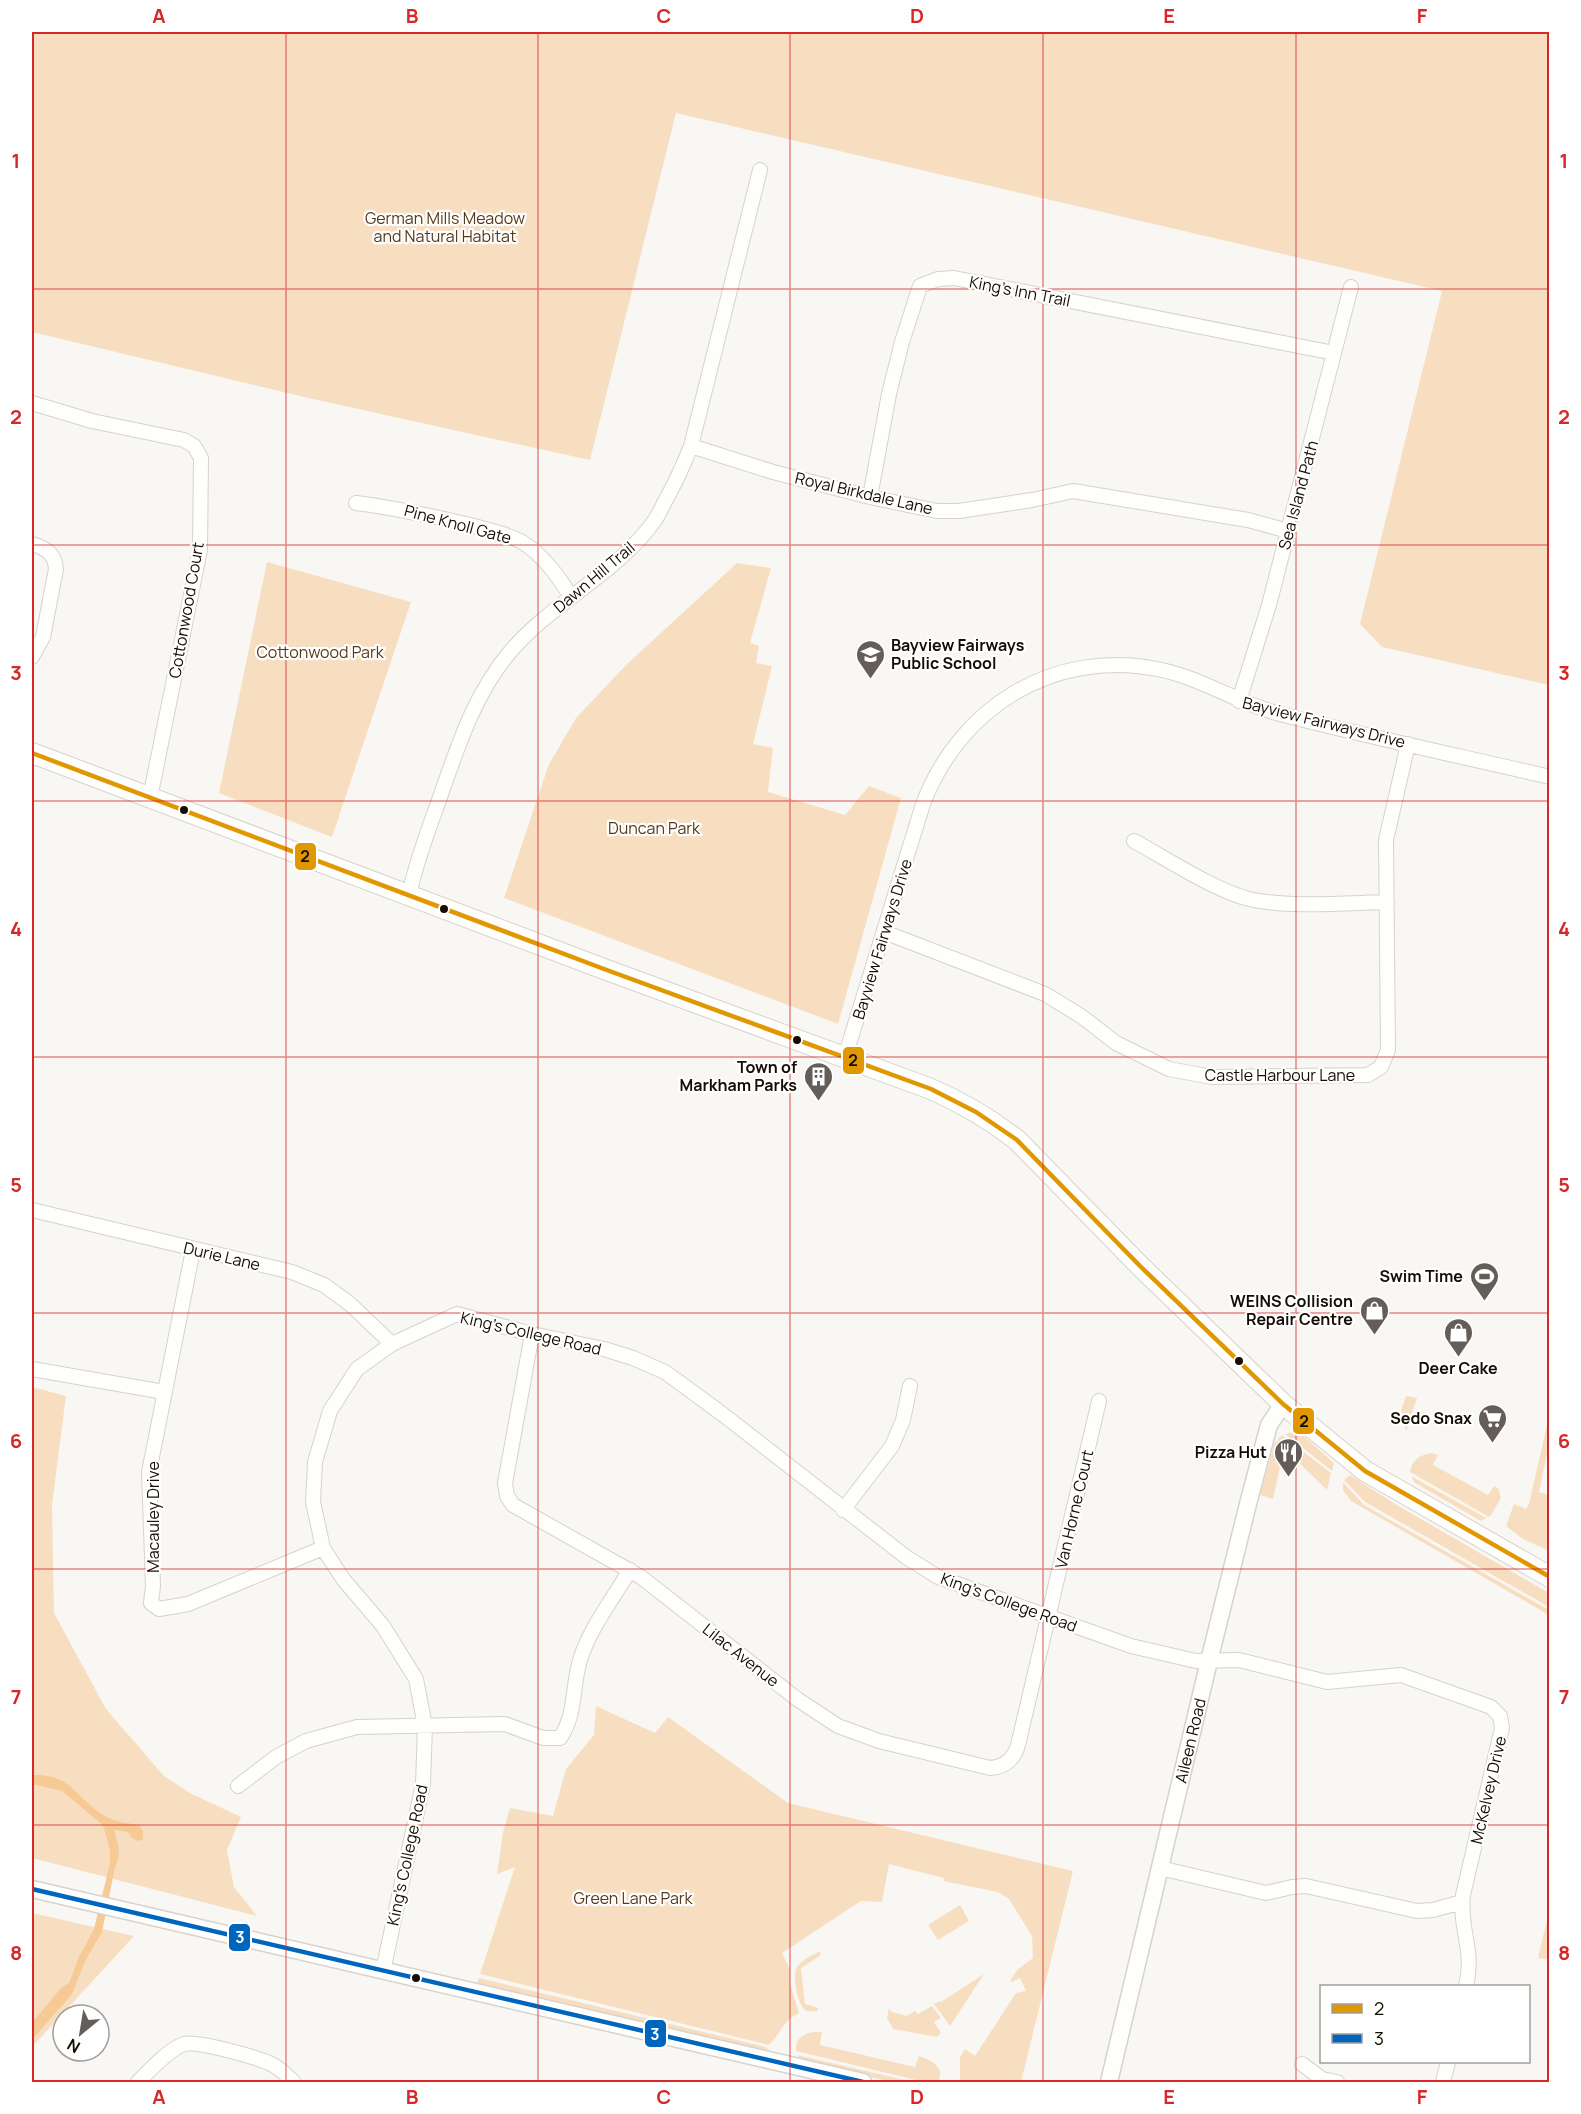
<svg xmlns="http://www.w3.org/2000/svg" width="1581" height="2114" viewBox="0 0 1581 2114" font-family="Manrope,sans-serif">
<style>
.green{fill:#f8dec1}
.water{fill:#f6c995}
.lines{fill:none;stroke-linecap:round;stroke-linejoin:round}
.minor-casing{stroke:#d7d2cb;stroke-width:16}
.tertiary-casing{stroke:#d7d2cb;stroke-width:19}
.secondary-casing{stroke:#d7d2cb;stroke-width:22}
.minor{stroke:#fefefd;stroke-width:14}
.tertiary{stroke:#fefefd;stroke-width:16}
.secondary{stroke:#fefefd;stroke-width:20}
.bus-1-casing{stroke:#fff;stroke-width:9}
.bus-2-casing{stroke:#fff;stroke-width:9}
.bus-1{stroke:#e09700;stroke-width:4.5}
.bus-2{stroke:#0065bd;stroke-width:4.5}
.grid{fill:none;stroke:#d62828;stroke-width:1.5;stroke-opacity:0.55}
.bus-dot{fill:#150c04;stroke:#fff;stroke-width:2}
.labels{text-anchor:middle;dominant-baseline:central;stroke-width:4.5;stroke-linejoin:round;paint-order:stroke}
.park-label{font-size:16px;fill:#553b1c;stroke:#fff}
.street-label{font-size:16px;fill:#150c04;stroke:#fff}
.poi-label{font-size:16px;font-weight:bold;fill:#150c04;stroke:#fff;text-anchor:end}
.line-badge{stroke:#fff;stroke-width:2}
.badge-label{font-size:16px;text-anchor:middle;font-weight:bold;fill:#fff}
.pale-badge-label{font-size:16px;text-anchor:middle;font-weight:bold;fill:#111}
.neatline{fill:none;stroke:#d62828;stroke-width:2}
.grid-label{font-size:20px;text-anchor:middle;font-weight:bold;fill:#d62828}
</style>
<rect width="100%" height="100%" fill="#f9f7f4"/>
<path class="green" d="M 32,32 L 1549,32 L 1549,685 L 1382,647 L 1360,624 L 1442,291 L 676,113 L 590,460 L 304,397 L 32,332 Z
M 267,562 L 411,602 L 332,837 L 219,793 Z
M 737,563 L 771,568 L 750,643 L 759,646 L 756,663 L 772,666 L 753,744 L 773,748 L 768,792 L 845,815 L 869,786 L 901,798 L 838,1024 L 504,898 L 549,764 L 576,718 L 626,665 Z
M 32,1387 L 66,1396 L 52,1505 L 54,1613 L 106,1709 L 164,1776 L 190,1793 L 241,1817 L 227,1850 L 234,1887 L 257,1916 L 32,1858 Z
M 1406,1396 L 1417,1398 L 1406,1431 L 1401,1410 Z
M 1549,1416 L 1549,1445 L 1539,1492 L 1549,1495 L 1550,1547 L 1547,1550 L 1523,1539 L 1506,1526 L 1514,1504 L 1526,1509 L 1529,1504 Z
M 1294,1432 L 1304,1436 L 1334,1463 L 1332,1471 L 1285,1434 Z
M 1282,1435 L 1331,1473 L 1327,1490 L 1291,1455 L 1282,1458 L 1273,1499 L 1260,1495 L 1274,1444 Z
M 1431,1453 L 1438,1455 L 1433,1465 L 1488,1495 L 1494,1486 L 1498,1488 L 1501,1498 L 1491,1515 L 1489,1517 L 1410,1472 C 1412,1460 1419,1455 1431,1453 Z
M 1350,1475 L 1395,1504 L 1549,1593 L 1549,1607 L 1365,1502 L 1344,1480 Z
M 1411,1476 L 1486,1518 L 1481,1521 L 1415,1483 Z
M 1343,1482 L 1364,1505 L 1549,1610 L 1549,1615 L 1351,1501 L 1343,1490 Z
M 596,1706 L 655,1733 L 668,1717 L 788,1803 L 1073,1871 L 1021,2082 L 960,2082 L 960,2057 L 965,2049 L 975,2056 L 1016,1993 L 1026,1991 L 1020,1978 L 1012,1982 L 1010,1981 L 1018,1969 L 1033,1958 L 1032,1936 L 1009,1899 L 998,1892 L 943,1881 L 944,1878 L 889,1864 L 882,1902 L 861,1901 L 782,1953 L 790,1969 L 790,1984 L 799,2013 C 780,2023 782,2033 769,2045 L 480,1974 L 515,1867 L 497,1874 L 503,1832 L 510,1808 L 553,1816 L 566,1769 L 594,1735 Z
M 960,1905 L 969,1921 L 938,1940 L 928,1925 Z
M 1549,1911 L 1549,1960 L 1538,1958 Z
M 32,1913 L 134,1936 L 32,2047 Z
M 820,1951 L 821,1955 L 801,1968 L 805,2004 L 818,2008 L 818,2011 C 813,2011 808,2013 804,2009 C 797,2002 792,1976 797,1967 C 801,1960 813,1955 820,1951 Z
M 984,1974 L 950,2026 L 934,2004 L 940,2001 L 941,2002 Z
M 479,1978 L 766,2047 L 768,2049 L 763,2051 L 477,1983 Z
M 932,2006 L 941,2018 L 934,2022 L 941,2033 L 937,2037 L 893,2029 L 887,2018 L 889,2008 L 892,2012 L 906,2016 L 915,2011 L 918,2014 Z
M 814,2032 L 822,2032 L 820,2045 L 915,2067 L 919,2056 C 931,2060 946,2067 938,2082 L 924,2082 L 796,2051 C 795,2039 802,2034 814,2032 Z
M 797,2055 L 914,2082 L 892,2082 L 802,2061 Z"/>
<path class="water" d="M 32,1775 C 71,1773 76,1798 103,1815 C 114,1822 127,1823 139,1825 L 143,1831 L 143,1839 L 138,1841 L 132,1838 L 128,1832 L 114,1830 C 118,1844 122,1854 115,1867 L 102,1932 L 85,1961 L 72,1994 L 32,2040 L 32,2023 L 61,1988 L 69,1983 L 79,1957 L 94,1929 L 110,1863 L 110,1850 L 103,1825 L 62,1791 L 32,1784 Z"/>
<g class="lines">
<defs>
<path id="minor" d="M 32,403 L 92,421 L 184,440 L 194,446 L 201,458 L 200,550 L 150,798
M 691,446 L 773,472 L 870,497 L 937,511 L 959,511 L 1032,500 L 1073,491 L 1248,520 L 1288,531
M 870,497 L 889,394 L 902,342 L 920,286 L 938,279 L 954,278 L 1334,353
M 356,503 C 395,508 432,516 470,525 C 487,530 506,533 522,542 C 542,554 560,578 571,597
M 32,544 C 46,548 55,554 56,569 L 43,637 L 32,657
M 1239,701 L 1269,605 L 1351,287
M 1134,841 C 1167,859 1214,890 1249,899 C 1288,908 1346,903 1387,902
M 409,895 C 416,862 428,831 439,800 C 457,749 474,694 510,652 C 552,602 617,574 655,520 C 660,513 663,504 668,496 C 677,479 684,464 691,446 L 760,170
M 884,932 L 1045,994 L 1081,1016 L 1116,1043 L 1169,1069 L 1212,1077 L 1368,1075 L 1381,1067 L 1388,1050 L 1386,840 L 1408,744
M 845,1057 L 923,804 C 960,707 1053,649 1157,669 C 1200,677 1237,703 1280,714 C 1369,737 1460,756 1550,777
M 32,1210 L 292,1272 L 324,1285 L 350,1304 L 392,1344
M 193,1250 L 149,1472 L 153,1586 L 151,1603 L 159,1609 L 188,1604 L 323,1548
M 532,1334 L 505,1483 L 507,1496 L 513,1505 L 641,1577 L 797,1699 L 838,1726 L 879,1741 L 990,1768 C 1005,1767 1014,1759 1018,1745 L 1099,1401
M 32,1369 L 164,1392
M 843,1510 L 892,1446 L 903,1420 L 910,1386
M 238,1786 L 276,1757 L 306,1741 L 357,1727 L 505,1724 L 543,1738 L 560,1738 C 578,1712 571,1682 582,1654 C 593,1624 614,1597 630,1570
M 1160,1868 L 1266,1893 L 1292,1887 L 1306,1886 L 1417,1911 L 1433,1910 L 1462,1902
M 383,1971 L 423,1784 L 425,1726 L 416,1679 L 383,1626 L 343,1579 L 323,1548 L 313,1502 L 315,1462 L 330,1411 L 357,1369 L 392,1344 L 457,1314 L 532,1334 L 604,1349 L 633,1358 L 665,1372 L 721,1413 L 906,1557 L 938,1577 L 1131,1646 L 1196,1661 L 1239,1660 L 1327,1682 L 1401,1675 L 1491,1707 L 1500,1716 L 1502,1728 L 1463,1895 C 1459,1930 1475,1951 1466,1986
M 1302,2064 L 1322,2079 L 1337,2082
M 138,2082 C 149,2071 169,2049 184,2044 C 196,2040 255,2057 269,2063 C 279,2067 286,2075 294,2082
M 1443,2082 L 1448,2062"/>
<g id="tertiary">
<path d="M 32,1889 L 863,2082"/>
<path id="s1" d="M 1109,2082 L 1209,1661 L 1249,1500 L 1269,1425 L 1283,1404"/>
</g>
<path id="secondary" d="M 32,753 L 604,969 L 931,1089 C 963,1103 990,1119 1017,1140 L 1140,1266 L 1283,1404 L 1365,1471 L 1550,1577"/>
</defs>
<use href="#minor" class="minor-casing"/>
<use href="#tertiary" class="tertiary-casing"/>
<use href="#secondary" class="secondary-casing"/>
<use href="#minor" class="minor"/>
<use href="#tertiary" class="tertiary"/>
<use href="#secondary" class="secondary"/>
<defs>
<path id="bus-1" d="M 32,753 L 604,969 L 931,1089 L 976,1112 L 1017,1140 L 1140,1266 L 1283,1404 L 1365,1471 L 1550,1577"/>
<path id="bus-2" d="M 32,1889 L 863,2082"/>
</defs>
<use href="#bus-1" class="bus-1-casing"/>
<use href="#bus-2" class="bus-2-casing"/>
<use href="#bus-1" class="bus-1"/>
<use href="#bus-2" class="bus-2"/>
</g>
<path class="grid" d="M 286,32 L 286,2082M 538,32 L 538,2082M 790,32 L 790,2082M 1043,32 L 1043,2082M 1296,32 L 1296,2082M 32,289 L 1550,289M 32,545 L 1550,545M 32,801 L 1550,801M 32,1057 L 1550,1057M 32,1313 L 1550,1313M 32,1569 L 1550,1569M 32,1825 L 1550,1825"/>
<defs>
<symbol id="school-pin" viewBox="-11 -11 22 30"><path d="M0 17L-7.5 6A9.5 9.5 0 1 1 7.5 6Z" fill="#655e58" stroke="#fff"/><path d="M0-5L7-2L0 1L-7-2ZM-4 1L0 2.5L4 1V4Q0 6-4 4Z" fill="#fff"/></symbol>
<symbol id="building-pin" viewBox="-11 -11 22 30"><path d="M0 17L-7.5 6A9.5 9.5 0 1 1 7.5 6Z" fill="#655e58" stroke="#fff"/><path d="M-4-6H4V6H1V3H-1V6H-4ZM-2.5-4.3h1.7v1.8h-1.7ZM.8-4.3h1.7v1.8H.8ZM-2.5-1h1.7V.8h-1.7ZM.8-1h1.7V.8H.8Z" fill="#fff"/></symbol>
<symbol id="stadium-pin" viewBox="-11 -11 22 30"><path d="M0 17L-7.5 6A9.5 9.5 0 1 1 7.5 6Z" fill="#655e58" stroke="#fff"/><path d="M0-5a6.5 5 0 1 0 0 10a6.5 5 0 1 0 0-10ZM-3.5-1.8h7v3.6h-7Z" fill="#fff"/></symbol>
<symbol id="shop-pin" viewBox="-11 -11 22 30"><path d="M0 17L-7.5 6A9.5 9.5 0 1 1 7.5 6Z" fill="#655e58" stroke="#fff"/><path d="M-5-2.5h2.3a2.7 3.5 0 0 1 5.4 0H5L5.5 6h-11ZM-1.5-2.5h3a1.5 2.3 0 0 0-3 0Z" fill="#fff"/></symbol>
<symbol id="supermarket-pin" viewBox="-11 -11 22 30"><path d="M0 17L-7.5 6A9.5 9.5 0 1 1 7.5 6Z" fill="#655e58" stroke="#fff"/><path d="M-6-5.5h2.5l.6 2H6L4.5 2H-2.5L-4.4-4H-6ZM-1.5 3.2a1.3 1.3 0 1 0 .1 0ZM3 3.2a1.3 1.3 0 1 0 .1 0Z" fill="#fff"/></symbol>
<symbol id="restaurant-pin" viewBox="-11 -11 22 30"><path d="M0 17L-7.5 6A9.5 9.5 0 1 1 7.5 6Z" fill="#655e58" stroke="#fff"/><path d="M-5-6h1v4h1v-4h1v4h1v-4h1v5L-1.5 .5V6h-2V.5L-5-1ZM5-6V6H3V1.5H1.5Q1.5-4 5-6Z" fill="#fff"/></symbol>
</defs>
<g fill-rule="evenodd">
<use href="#school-pin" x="854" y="638" width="33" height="45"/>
<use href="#building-pin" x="802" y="1060" width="33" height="45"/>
<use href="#stadium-pin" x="1468" y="1260" width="33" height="45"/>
<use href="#shop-pin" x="1358" y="1294" width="33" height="45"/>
<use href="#shop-pin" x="1442" y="1316" width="33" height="45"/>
<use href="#supermarket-pin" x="1476" y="1402" width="33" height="45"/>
<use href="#restaurant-pin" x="1272" y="1436" width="33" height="45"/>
</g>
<g class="bus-dot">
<circle cx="184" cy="810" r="5"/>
<circle cx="444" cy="909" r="5"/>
<circle cx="797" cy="1040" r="5"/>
<circle cx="1239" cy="1361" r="5"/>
<circle cx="416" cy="1978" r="5"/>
</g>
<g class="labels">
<g class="park-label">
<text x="445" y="218">German Mills Meadow<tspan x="445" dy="18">and Natural Habitat</tspan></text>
<text x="320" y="652">Cottonwood Park</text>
<text x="654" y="828">Duncan Park</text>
<text x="633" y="1898">Green Lane Park</text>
</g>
<g class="street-label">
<text transform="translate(1020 291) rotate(11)">King's Inn Trail</text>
<text transform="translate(864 493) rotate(13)">Royal Birkdale Lane</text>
<text transform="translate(1298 495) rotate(-75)">Sea Island Path</text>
<text transform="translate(458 524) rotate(15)">Pine Knoll Gate</text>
<text transform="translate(594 577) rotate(-40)">Dawn Hill Trail</text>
<text transform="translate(186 610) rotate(-80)">Cottonwood Court</text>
<text transform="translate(1324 722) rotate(14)">Bayview Fairways Drive</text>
<text transform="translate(882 939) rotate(-73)">Bayview Fairways Drive</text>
<text x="1280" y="1075">Castle Harbour Lane</text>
<text transform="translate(222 1256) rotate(13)">Durie Lane</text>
<text transform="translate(531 1333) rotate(13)">King's College Road</text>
<text transform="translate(1074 1509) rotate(-77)">Van Horne Court</text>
<text transform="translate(153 1517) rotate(-90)">Macauley Drive</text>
<text transform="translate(1009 1602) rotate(20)">King's College Road</text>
<text transform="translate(741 1655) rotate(38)">Lilac Avenue</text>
<text stroke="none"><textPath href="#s1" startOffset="351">Aileen Road</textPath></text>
<text transform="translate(1488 1790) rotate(-77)">McKelvey Drive</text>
<text transform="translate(407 1855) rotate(-78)">King's College Road</text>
</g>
<g class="poi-label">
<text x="891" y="645" text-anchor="start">Bayview Fairways<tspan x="891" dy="18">Public School</tspan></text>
<text x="797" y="1067">Town of<tspan x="797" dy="18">Markham Parks</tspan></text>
<text x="1463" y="1276">Swim Time</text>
<text x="1353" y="1301">WEINS Collision<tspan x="1353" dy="18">Repair Centre</tspan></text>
<text x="1458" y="1368" text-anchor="middle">Deer Cake</text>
<text x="1472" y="1418">Sedo Snax</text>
<text x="1267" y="1452">Pizza Hut</text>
</g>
</g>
<g class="line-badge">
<rect x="294" y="842" width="23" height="29" rx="6" fill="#e09700"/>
<rect x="842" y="1046" width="23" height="29" rx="6" fill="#e09700"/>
<rect x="1292" y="1407" width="23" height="28" rx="6" fill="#e09700"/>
<rect x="228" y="1923" width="23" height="29" rx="6" fill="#0065bd"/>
<rect x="644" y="2019" width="23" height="29" rx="6" fill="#0065bd"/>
</g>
<g class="badge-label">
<text x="240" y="1943">3</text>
<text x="655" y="2040">3</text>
</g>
<g class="pale-badge-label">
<text x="305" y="862">2</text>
<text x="853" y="1066">2</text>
<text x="1304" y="1427">2</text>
</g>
<rect width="1581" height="2114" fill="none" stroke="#ffffff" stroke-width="66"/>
<rect x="1320" y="1985" width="210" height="78" fill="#ffffff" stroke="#a19e9b" stroke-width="1.5"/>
<rect x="1332" y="2004" width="30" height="9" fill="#e09700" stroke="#a19e9b" stroke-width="1.5"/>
<text x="1374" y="2015" font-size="18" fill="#150c04">2</text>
<rect x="1332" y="2034" width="30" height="9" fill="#0065bd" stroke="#a19e9b" stroke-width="1.5"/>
<text x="1374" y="2045" font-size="18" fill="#150c04">3</text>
<g transform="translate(81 2033) rotate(210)"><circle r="28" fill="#ffffff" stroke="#a19e9b" stroke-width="1.5"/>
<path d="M0-4.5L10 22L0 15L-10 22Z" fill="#655e58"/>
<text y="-9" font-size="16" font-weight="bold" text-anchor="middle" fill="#150c04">N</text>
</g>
<rect x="33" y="33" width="1515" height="2048" class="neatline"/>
<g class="grid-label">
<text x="159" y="23">A</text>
<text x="412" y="23">B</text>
<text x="664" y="23">C</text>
<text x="917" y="23">D</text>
<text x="1169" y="23">E</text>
<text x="1422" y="23">F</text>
<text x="16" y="168">1</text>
<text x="1564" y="168">1</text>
<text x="16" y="424">2</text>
<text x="1564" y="424">2</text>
<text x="16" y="680">3</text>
<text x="1564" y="680">3</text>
<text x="16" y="936">4</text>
<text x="1564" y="936">4</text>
<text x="16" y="1192">5</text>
<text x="1564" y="1192">5</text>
<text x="16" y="1448">6</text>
<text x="1564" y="1448">6</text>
<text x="16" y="1704">7</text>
<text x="1564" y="1704">7</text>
<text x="16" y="1960">8</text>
<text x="1564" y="1960">8</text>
<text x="159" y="2104">A</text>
<text x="412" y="2104">B</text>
<text x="664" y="2104">C</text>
<text x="917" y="2104">D</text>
<text x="1169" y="2104">E</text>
<text x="1422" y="2104">F</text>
</g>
</svg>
